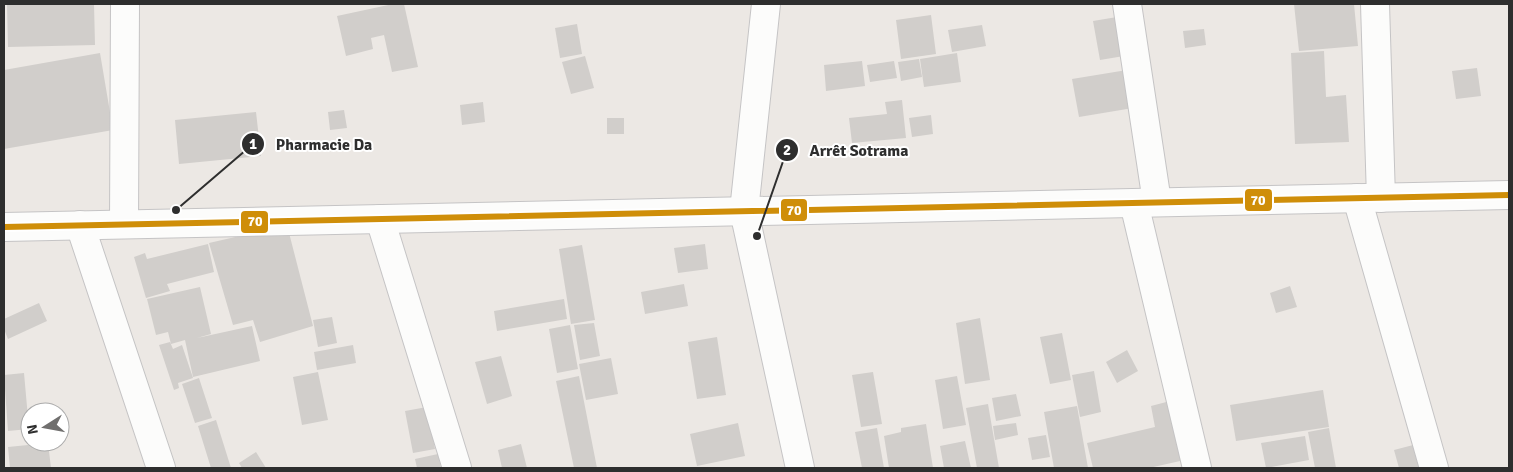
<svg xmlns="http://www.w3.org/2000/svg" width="1513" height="472" viewBox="0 0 1513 472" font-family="Signika,sans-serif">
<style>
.building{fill:#d1cecb}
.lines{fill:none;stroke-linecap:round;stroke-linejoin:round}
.minor-casing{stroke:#c5c4c5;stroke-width:30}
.tertiary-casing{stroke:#c5c4c5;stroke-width:30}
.minor{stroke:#fcfcfb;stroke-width:28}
.tertiary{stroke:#fcfcfb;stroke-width:28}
.bus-1-casing{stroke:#fff;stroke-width:10}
.bus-1{stroke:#cf8e09;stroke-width:6}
.leader{fill:none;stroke:#2e2e2e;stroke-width:2}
.callout-dot{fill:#2e2e2e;stroke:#fff;stroke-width:2}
.mark-label{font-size:15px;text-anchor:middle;font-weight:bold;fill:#fff}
.callout-label{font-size:16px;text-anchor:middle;font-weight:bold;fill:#2e2e2e;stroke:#fff;stroke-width:4;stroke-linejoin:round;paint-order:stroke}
.line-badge{stroke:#fff;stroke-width:2}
.badge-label{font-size:14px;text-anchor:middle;font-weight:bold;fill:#fff}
</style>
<rect width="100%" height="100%" fill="#ece8e4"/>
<path class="building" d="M 7,4 L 94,4 L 95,45 L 8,47 Z
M 393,4 L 404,4 L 418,67 L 392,72 L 384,35 L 371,38 L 373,49 L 346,56 L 337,16 Z
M 1294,4 L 1354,4 L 1358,46 L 1299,51 Z
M 931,15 L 936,54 L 901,59 L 896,20 Z
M 1117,17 L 1124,56 L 1100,60 L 1093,21 Z
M 577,24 L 582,54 L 560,58 L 555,28 Z
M 982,25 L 986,46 L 952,52 L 948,30 Z
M 1204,29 L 1206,45 L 1185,48 L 1183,31 Z
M 1324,51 L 1326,97 L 1346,95 L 1349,142 L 1295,144 L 1291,53 Z
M 100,53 L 113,130 L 4,149 L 4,70 Z
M 957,53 L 961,82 L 924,87 L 920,59 Z
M 585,56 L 594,88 L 571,94 L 562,62 Z
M 919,59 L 922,77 L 901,81 L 898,62 Z
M 862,61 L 865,86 L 826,91 L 824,65 Z
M 894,61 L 897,78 L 870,82 L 867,65 Z
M 1477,68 L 1481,96 L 1456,99 L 1452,71 Z
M 1127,70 L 1133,108 L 1079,117 L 1072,79 Z
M 902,100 L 906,138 L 852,143 L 849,118 L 887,114 L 885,102 Z
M 483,102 L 485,122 L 462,125 L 460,105 Z
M 344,110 L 347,128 L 330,130 L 328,112 Z
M 256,112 L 261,156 L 179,164 L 175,120 Z
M 931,115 L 933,134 L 912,137 L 909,118 Z
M 607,118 L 624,118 L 624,134 L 607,134 Z
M 287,225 L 313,326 L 260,342 L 253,320 L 233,325 L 209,243 Z
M 208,244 L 214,272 L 167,284 L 170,291 L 146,298 L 134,257 L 145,253 L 147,259 Z
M 705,244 L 708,269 L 678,273 L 674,248 Z
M 582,245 L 595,320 L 571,324 L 559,249 Z
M 684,284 L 688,306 L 645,314 L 641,292 Z
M 1290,286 L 1297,307 L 1276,313 L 1270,293 Z
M 200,287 L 211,334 L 197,338 L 252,326 L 260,361 L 193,377 L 185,340 L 171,344 L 168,332 L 156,335 L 147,299 Z
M 564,299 L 567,319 L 497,331 L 494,311 Z
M 39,303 L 47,321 L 8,339 L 4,329 L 4,319 Z
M 332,317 L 337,343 L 318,347 L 313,320 Z
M 980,318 L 990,380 L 965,384 L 956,323 Z
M 594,323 L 600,356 L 580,360 L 574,325 Z
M 570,325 L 578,369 L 557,373 L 549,329 Z
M 1062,333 L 1071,380 L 1050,384 L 1040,337 Z
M 717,337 L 726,395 L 697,399 L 688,342 Z
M 170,342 L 173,349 L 182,345 L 193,378 L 178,383 L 179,388 L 174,390 L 159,345 Z
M 353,345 L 356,363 L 317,370 L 314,352 Z
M 1127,350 L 1138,371 L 1117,383 L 1106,362 Z
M 501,356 L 512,396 L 487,404 L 475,362 Z
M 611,358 L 618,394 L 586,400 L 579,364 Z
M 1094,371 L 1101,412 L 1080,417 L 1072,375 Z
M 318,372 L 328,420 L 302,425 L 293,377 Z
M 873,372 L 882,424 L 861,427 L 852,375 Z
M 24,373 L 29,429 L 8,431 L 4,375 Z
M 579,376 L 597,468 L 574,468 L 556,381 Z
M 957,376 L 966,425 L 943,429 L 935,380 Z
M 199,378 L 212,418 L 195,423 L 182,384 Z
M 1323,390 L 1329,427 L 1236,441 L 1230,405 Z
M 1016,394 L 1021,416 L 996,421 L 992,398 Z
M 1174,400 L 1189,459 L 1149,468 L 1093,468 L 1087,443 L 1155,427 L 1151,406 Z
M 988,404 L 999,468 L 977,468 L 966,408 Z
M 1077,406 L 1088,468 L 1054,468 L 1044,412 Z
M 427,407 L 435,449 L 413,453 L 405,411 Z
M 216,420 L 231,468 L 211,468 L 198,426 Z
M 738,423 L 745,456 L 697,466 L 690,434 Z
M 1016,423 L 1018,435 L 995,440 L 993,426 Z
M 926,424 L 933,468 L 889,468 L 884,436 L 901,432 L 901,428 Z
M 877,428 L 884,468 L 862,468 L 855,432 Z
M 1329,428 L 1336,468 L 1315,468 L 1308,432 Z
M 1046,435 L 1050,457 L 1032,460 L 1028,438 Z
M 1305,436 L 1309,460 L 1266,468 L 1261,443 Z
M 965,441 L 971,468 L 944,468 L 940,446 Z
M 48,443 L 51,468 L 10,468 L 8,447 Z
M 521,444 L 527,468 L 502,468 L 498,450 Z
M 1417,444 L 1423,468 L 1399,468 L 1394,450 Z
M 256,452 L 266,468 L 242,468 L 239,463 Z
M 438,454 L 441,468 L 417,468 L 415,459 Z"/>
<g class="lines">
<defs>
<path id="minor" d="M 766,4 L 744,211 L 800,468
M 1127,4 L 1157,202
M 1375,4 L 1381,198
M 1357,198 L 1434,468
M 1134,203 L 1197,468
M 380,219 L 457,468
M 124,224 L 125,4
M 80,225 L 161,468"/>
<path id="tertiary" d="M 4,227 L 1509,195"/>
</defs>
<use href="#minor" class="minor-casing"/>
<use href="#tertiary" class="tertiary-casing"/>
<use href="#minor" class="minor"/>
<use href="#tertiary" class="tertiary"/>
<defs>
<path id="bus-1" d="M 4,227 L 1509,195"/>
</defs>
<use href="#bus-1" class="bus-1-casing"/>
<use href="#bus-1" class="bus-1"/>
</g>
<path class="leader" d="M176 210L253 144M757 236L787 150"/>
<g class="callout-dot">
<circle cx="176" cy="210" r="5"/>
<circle cx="757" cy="236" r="5"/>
<circle cx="253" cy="144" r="12"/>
<circle cx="787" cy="150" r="12"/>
</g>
<g class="mark-label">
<text x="253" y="149">1</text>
<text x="787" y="155">2</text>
</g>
<g class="callout-label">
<text x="324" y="150">Pharmacie Da</text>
<text x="859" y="156">Arrêt Sotrama</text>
</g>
<g class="line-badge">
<rect x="1244" y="188" width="29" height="24" rx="5" fill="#cf8e09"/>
<rect x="780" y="198" width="28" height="24" rx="5" fill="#cf8e09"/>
<rect x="240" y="210" width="29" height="24" rx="5" fill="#cf8e09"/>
</g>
<g class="badge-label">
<text x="1258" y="205">70</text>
<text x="794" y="215">70</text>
<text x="255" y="226">70</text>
</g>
<rect width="1513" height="472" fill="none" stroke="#2e2e2e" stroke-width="10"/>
<g transform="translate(45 427) rotate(259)"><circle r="24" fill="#ffffff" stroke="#ababab"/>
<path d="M0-4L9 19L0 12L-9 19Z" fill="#706f6e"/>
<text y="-8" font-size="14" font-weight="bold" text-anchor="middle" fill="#2e2e2e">N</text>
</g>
</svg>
